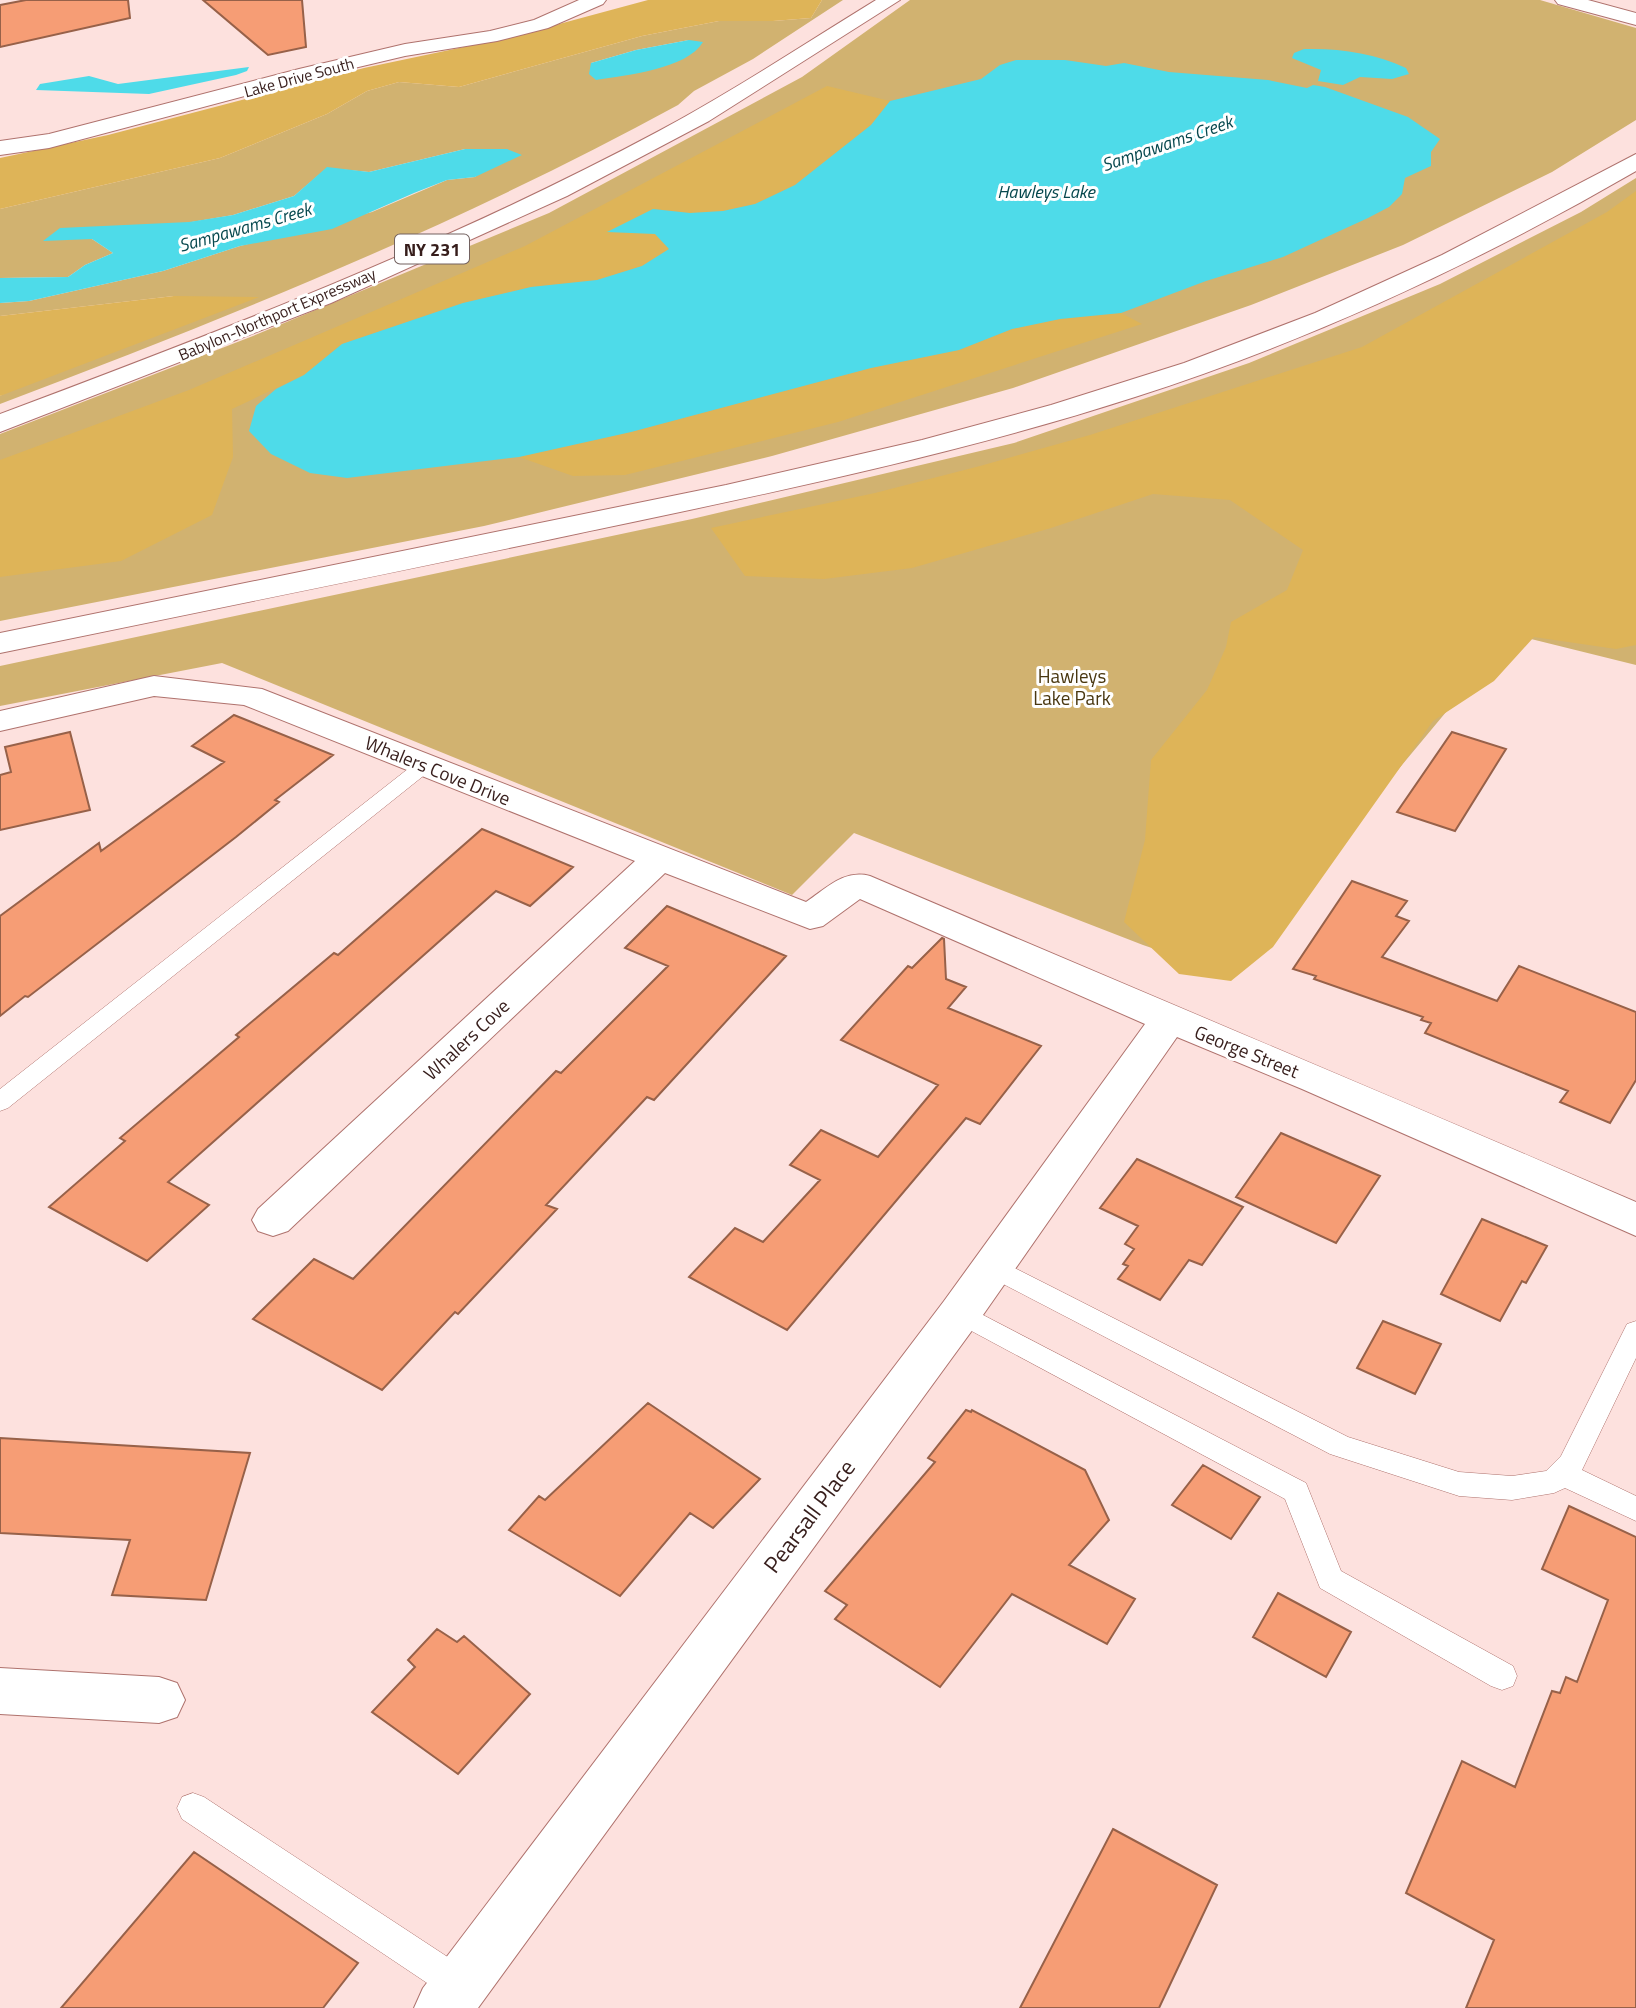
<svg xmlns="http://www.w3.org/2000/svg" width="1636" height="2008" viewBox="0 0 1636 2008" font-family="'Titillium Web',sans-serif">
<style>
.green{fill:#d1b270;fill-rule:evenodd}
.forest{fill:#deb458}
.water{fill:#4edbe9}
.building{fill:#f69d75;stroke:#976149;stroke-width:2}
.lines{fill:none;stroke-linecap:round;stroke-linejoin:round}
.lane-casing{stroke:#af726d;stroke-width:1}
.street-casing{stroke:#af726d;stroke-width:2}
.primary-casing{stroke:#af726d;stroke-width:2}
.lane{fill:#fff;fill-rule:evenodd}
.street{fill:#fff;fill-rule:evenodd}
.primary{fill:#fff;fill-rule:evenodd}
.labels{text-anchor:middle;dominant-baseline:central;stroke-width:6;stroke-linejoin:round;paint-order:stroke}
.far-street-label{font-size:16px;fill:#361d1b;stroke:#fff}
.far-water-label{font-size:18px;font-style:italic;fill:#07484e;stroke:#fff}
.shield{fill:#fff;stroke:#72615f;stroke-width:2}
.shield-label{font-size:18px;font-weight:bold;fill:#361d1b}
.park-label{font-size:19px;fill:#493710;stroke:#fff}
.street-label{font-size:19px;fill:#361d1b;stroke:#fff}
.near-street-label{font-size:23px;fill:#361d1b;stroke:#fff}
</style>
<rect width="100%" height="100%" fill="#fde1de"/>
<path class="green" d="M 822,0 L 843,0 L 753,59 L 694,91 L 678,105 C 462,223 231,317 0,404 L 0,396 L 174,296 L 0,316 L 0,303 L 29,301 L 163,271 L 240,246 L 372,212 L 447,180 L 475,177 L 507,149 L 465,149 L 369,172 L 327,168 L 294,196 L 233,215 L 92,239 L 113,253 L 85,265 L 68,277 L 0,278 L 0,209 L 220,158 L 327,114 L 367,91 L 399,82 L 459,87 L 642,36 L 719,21 L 773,21 L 811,18 ZM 689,40 L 592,71 L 591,63 L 636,50 Z
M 910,0 L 1540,0 L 1636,28 L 1636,120 L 1552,172 L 1403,245 L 1251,305 L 1013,388 L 772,456 L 484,526 L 0,621 L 0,434 L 253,336 L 549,213 L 802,77 Z
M 1636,178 L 1636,665 L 1511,634 L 1228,974 L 1143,945 L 854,833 L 792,895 L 222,663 L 0,706 L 0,666 L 692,519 L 1014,443 L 1249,363 L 1440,284 L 1581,212 Z"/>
<path class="forest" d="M 648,0 L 822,0 L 811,18 L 773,21 L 719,21 L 642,36 L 459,87 L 399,82 L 367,91 L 327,114 L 220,158 L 0,209 L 0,158 L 108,135 L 364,68 L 511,37 Z
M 827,86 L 890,101 L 871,125 L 795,185 L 755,204 L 723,211 L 690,213 L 653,209 L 609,232 L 655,233 L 669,249 L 642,266 L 597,280 L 531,287 L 463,303 L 342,344 L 304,375 L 232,409 L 233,457 L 212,515 L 121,561 L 0,577 L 0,460 L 189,390 L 525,246 Z
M 1636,191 L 1636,645 L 1616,649 L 1534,637 L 1494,681 L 1433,721 L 1273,947 L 1231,981 L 1179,974 L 1124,922 L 1145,840 L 1151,760 L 1207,690 L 1226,647 L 1231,622 L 1287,590 L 1303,550 L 1230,500 L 1153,494 L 1051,528 L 912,568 L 824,579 L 745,576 L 711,528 L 875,493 L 980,466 L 1090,435 L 1362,347 L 1607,212 Z
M 174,296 L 259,297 L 0,396 L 0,316 Z
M 1121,313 L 1142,324 L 838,422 L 625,475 L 573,476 L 519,457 L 631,432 L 871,368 L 959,350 L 1012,329 L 1060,319 Z"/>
<path class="water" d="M 689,40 L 703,42 C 687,69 627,75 596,80 L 589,74 L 591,63 L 636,50 Z
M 1304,49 C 1340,48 1374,53 1406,68 L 1409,74 L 1392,79 L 1360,77 L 1343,85 L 1318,81 L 1321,70 L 1292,58 L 1294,53 Z
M 1016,60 L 1065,60 L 1106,66 L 1124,63 L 1169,72 L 1268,80 L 1307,88 L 1313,85 L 1325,87 L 1408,117 L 1440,139 L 1431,152 L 1431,166 L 1405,178 L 1402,194 L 1389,207 L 1368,218 L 1283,257 L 1206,281 L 1121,313 L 1060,319 L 1012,329 L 959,350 L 871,368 L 631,432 L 519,457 L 347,478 L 310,473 L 271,454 L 249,431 L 256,406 L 276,389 L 304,375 L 342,344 L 463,303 L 531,287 L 597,280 L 642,266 L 669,249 L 655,234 L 607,232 L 653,209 L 690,213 L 723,211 L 755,204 L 795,185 L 871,125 L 890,101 L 981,79 L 1000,65 Z
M 249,67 L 247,71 L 236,75 L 149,94 L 36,90 L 40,84 L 89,76 L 118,84 Z
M 465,149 L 507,149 L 522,155 L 475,177 L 447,180 L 414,193 L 332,229 L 240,246 L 163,271 L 29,301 L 0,303 L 0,278 L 68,277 L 85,265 L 113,253 L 92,239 L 43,241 L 60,228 L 189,222 L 233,215 L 294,196 L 327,167 L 369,172 Z"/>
<path class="building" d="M 26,0 L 128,0 L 130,18 L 0,47 L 0,5 Z
M 203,0 L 302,0 L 306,47 L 268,55 Z
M 234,715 L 333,755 L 275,800 L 279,802 L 236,837 L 28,997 L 25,996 L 0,1016 L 0,916 L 99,843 L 101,851 L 224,762 L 192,746 Z
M 70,732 L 90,810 L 0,830 L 0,775 L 11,772 L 5,747 Z
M 1452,732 L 1506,749 L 1455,831 L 1397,812 Z
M 482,829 L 573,867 L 530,906 L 496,891 L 168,1182 L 209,1205 L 147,1261 L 49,1207 L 125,1141 L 120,1138 L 239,1037 L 236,1035 L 334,953 L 338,955 Z
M 1352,881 L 1407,901 L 1396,916 L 1409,921 L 1382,957 L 1497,1001 L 1519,966 L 1636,1012 L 1636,1080 L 1610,1123 L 1560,1102 L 1568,1091 L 1425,1033 L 1431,1023 L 1421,1020 L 1423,1017 L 1314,979 L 1316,976 L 1293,969 Z
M 667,906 L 786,956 L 654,1100 L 647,1097 L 546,1205 L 557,1209 L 458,1314 L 455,1312 L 382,1390 L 253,1319 L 314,1259 L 353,1279 L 556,1071 L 561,1073 L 668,966 L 625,948 Z
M 942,938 L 944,939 L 946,979 L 966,987 L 948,1008 L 1041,1046 L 980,1124 L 966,1118 L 787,1330 L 689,1277 L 735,1228 L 763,1242 L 820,1180 L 790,1165 L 821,1130 L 878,1157 L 938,1085 L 841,1040 L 908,966 L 912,968 Z
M 1281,1133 L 1380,1176 L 1336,1243 L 1236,1197 Z
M 1137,1159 L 1243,1207 L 1202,1265 L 1189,1260 L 1160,1300 L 1118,1279 L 1128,1266 L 1123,1264 L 1134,1249 L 1125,1244 L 1138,1226 L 1100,1208 Z
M 1482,1219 L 1547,1246 L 1526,1283 L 1522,1281 L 1500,1321 L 1441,1294 Z
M 1383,1321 L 1441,1344 L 1415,1394 L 1357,1368 Z
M 648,1403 L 760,1479 L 713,1528 L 690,1513 L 620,1596 L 509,1530 L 539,1496 L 545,1500 Z
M 966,1410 L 971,1412 L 972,1410 L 1085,1470 L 1109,1520 L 1069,1565 L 1135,1599 L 1107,1644 L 1012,1594 L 940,1687 L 835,1619 L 847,1605 L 825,1591 L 935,1462 L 928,1458 Z
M 0,1438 L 250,1453 L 206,1600 L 112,1595 L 130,1540 L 0,1533 Z
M 1203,1465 L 1260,1497 L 1231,1539 L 1172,1505 Z
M 1569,1506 L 1636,1537 L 1636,2008 L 1466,2008 L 1494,1940 L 1406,1893 L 1462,1761 L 1515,1787 L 1552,1691 L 1560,1693 L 1566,1677 L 1577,1682 L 1608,1600 L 1542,1569 Z
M 1278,1593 L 1351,1632 L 1326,1677 L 1253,1637 Z
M 437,1629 L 457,1642 L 464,1636 L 530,1694 L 458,1774 L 372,1712 L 415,1667 L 408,1660 Z
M 1113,1829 L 1217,1885 L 1159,2008 L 1020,2008 Z
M 194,1852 L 358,1963 L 323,2008 L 61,2008 Z"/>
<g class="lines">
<defs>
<path id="lane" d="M 425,759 L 432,761 L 435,765 L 432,769 L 8,1108 L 0,1111 L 0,1089 L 418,761 Z
M 993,1257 L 1348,1437 L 1459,1472 L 1512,1476 L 1546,1471 L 1561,1456 L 1627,1324 L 1636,1321 L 1636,1358 L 1582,1470 L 1636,1496 L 1636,1521 L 1565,1488 L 1554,1493 L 1512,1500 L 1459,1496 L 1330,1454 L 984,1274 L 980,1267 L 984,1260 Z
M 960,1303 L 1306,1483 L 1341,1571 L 1513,1666 L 1517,1676 L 1513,1686 L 1502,1690 L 1491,1686 L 1320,1588 L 1285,1499 L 951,1320 L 947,1313 L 951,1306 Z
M 193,1793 L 204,1797 L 472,1973 L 477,1985 L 472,1997 L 460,2002 L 448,1997 L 182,1819 L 177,1808 L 182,1797 Z"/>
<path id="street" d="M 579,0 L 606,0 L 603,4 L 548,28 L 497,41 L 405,56 L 312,78 L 49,148 L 0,155 L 0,141 L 49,134 L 299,69 L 405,44 L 490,31 L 534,20 Z
M 154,676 L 262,689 L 806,902 C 827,888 844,869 870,876 C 1125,985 1381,1091 1636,1202 L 1636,1236 L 1302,1089 L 1177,1037 L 976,1325 L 478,2008 L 414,2008 L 423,1988 L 944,1301 L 1145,1024 L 860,899 L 823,926 L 810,929 L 665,873 L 288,1231 L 273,1236 L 258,1231 L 252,1220 L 258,1209 L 635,861 L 244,705 L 154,696 L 0,731 L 0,711 Z
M 0,1668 L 159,1677 L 177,1683 L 185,1700 L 177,1717 L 159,1723 L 0,1714 Z"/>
<path id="primary" d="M 876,0 L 900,0 L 709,121 L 567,196 L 331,303 L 0,432 L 0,414 C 224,330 448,244 659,131 C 734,91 804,44 876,0 Z
M 1555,0 L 1588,0 L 1636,13 L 1636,25 L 1558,4 Z
M 1636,154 L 1636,171 C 1477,263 1310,341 1135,397 C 946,458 751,497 557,538 C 372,577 186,615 0,653 L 0,633 L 726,485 L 922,440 L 1051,405 L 1184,363 L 1315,313 L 1442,255 Z"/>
</defs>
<use href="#lane" class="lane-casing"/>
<use href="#street" class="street-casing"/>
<use href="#primary" class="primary-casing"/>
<use href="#lane" class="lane"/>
<use href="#street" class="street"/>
<use href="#primary" class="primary"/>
</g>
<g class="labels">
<g class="far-street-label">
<text transform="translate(299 77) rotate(-15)">Lake Drive South</text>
<text transform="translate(277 314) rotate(-23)">Babylon-Northport Expressway</text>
</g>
<g class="far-water-label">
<text transform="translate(1167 143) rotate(-19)">Sampawams Creek</text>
<text x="1046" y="191">Hawleys Lake</text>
<text transform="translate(245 227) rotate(-16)">Sampawams Creek</text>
</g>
<rect class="shield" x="395" y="234.5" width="74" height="29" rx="5"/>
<g class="shield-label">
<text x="432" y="249">NY 231</text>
</g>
<g class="park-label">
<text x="1072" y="675">Hawleys<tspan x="1072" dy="22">Lake Park</tspan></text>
</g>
<g class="street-label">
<text transform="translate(438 770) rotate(22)">Whalers Cove Drive</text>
<text transform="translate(466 1039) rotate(-43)">Whalers Cove</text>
<text transform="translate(1247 1051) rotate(22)">George Street</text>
</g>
<g class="near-street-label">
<text transform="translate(809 1516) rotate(-53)">Pearsall Place</text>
</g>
</g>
</svg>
